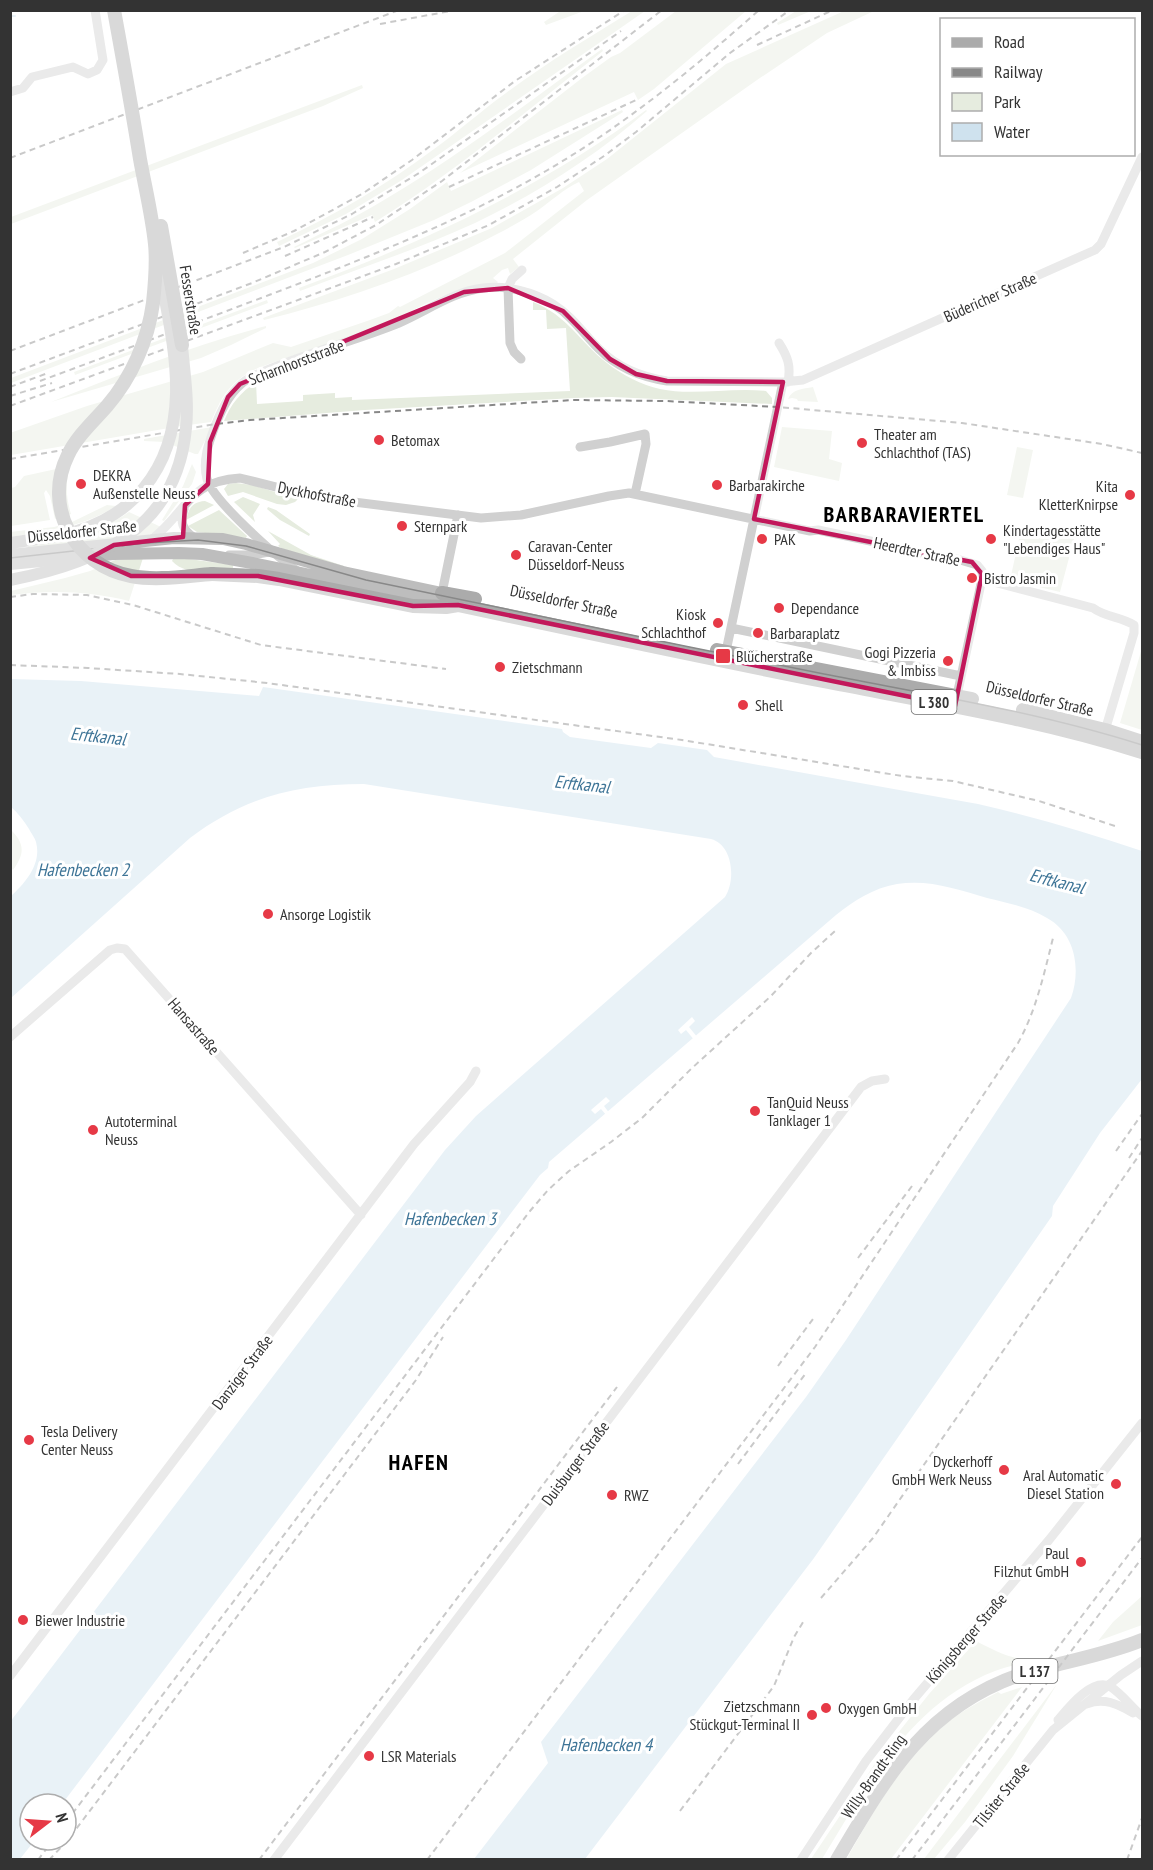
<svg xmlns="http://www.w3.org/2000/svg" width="1153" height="1870" viewBox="0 0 1153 1870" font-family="'PT Sans Narrow',sans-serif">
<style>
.green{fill:#e6ecdf}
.water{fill:#cfe2ee}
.pier{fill:#fff}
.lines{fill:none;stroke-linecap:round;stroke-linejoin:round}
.stream{stroke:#cfe2ee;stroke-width:2}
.minor{stroke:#d0d0d0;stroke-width:9}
.secondary{stroke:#bdbdbd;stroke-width:12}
.primary{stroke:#ababab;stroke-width:14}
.tram{stroke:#888;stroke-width:1.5}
.rail{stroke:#888;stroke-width:2;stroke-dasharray:6 4.5;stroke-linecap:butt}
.secondary-bridge{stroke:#bdbdbd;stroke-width:12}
.primary-bridge{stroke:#ababab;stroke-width:14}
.marked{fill:none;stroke:#c2185b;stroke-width:4.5;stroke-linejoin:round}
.poi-dot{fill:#e63946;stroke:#fff;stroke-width:2}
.labels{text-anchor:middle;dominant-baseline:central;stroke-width:6;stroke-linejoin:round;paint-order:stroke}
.shield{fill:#fff;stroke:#707070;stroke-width:1.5}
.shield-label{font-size:15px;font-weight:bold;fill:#333}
.street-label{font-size:16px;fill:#333;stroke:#fff}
.poi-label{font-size:16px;fill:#333;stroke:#fff;text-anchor:start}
.water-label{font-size:18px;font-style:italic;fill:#3f7597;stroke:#fff}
.district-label{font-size:22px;font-weight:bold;letter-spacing:1.5px;fill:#000;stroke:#fff}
</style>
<rect width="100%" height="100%" fill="#fff"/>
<path class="green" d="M 562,10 L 584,10 L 584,11 L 546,25 L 544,22 Z
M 632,11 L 645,11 L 402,180 L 346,214 L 279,246 L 277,242 C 333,216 385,186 434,149 C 459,131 481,111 506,93 C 546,63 590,37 632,11 Z
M 676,11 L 746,11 L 654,89 L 638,100 L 634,92 L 460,173 L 582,78 L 611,57 L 620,53 Z
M 796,11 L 811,11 L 778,25 L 777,23 Z
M 844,11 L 874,11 L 827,33 L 757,80 L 587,200 L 513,259 L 519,267 L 510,274 L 508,268 L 502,270 L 493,278 L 498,282 L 496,284 C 454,283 419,310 381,325 C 338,342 293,354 251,371 C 228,385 221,398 211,422 L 181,426 L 11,455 L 10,433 L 87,406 L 203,372 L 273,343 L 291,347 L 370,320 L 389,313 L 398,306 L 400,307 L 505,253 L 584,191 L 579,182 C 564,189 551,201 537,211 C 525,219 511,227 497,234 C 424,273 344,300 264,320 L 263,318 L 394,269 L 492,228 L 563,188 L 607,159 L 726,64 Z
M 602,49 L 603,51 C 528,109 456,172 375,222 L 372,215 L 295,248 L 294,247 C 324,232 355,218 384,200 C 460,155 530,101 602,49 Z
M 362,85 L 363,88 L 323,106 L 11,224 L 11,217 Z
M 622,110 L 623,112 L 531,170 L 471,202 L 434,220 L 348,255 L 11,383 L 11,378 L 313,263 L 362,239 L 410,209 L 447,182 L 451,191 Z
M 646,110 L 647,111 C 596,156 536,194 475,223 C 418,249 358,269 300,291 L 299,288 C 422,243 541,188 646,110 Z
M 267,300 L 268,303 L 75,375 L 74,372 Z
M 533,302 C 567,315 580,342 607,363 C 622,375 642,385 660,389 C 692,396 733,387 766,391 L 772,398 L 772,404 L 611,397 L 574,398 L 365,410 L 224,421 C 231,404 240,393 256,382 L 257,404 L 303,401 L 303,395 L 335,393 L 335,398 L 352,397 L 352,400 L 570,391 L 566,328 L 547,329 L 546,310 L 533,310 Z
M 266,326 L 266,328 L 231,345 L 201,358 L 51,402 C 121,374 193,345 266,326 Z
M 813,387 L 818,402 L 798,401 L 797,399 L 792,398 L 788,399 C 792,389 803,389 813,387 Z
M 212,427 L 198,454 L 195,454 L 165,442 L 144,441 L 144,439 Z
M 782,427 L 832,431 L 829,459 L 842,463 L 839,481 L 774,467 Z
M 1017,447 L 1033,450 L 1023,498 L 1007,495 Z
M 192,464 L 196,472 L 192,484 L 164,521 L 162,520 L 183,486 Z
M 70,466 C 65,483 66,497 71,514 L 55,519 L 50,496 L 46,490 L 44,493 L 50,520 L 11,526 L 11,488 L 15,487 L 24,476 Z
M 236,483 L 252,485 L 298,499 L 295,502 L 286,505 L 277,504 L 243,492 L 228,496 L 224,489 L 228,484 Z
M 243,497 L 260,504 L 253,515 L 255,522 L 234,502 Z
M 205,501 L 214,505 L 186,520 C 189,508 192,502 205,501 Z
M 107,505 L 116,506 C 82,528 49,530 11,537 L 10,532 L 54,527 L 72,522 Z
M 268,507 L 276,510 L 310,534 L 309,536 L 280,520 L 267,509 Z
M 219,510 L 247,536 L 246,538 L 197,532 L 188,526 Z
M 129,512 L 161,527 L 155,532 L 146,536 L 28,549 L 28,544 C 65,540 97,534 129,512 Z
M 1022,526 L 1074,539 L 1060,592 L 1010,580 Z
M 268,531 L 311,555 L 356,570 L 283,549 L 278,546 L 280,544 Z
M 174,557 L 233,565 L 233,570 C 214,571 187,577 172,561 Z
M 143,558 L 129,601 C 89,591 51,590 11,595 L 11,591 L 65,578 L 90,571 L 115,560 Z
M 1142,648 L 1142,730 L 1120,723 Z
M 10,829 C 25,843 25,854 13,870 L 11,868 Z
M 1142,1596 L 1142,1625 L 1098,1641 L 1113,1622 Z
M 976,1641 C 995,1651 1013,1660 1035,1661 C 1022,1664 1008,1666 995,1671 C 911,1703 866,1787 822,1859 L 811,1859 L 882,1753 L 929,1694 Z
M 1057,1684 L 1013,1756 L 965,1822 L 934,1859 L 924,1859 Z
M 1022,1687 L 891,1859 L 846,1860 C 874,1810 903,1760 947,1723 C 963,1710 981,1701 998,1692 L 1001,1694 Z"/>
<path class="water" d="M 11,679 L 81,681 L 259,696 L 263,687 L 562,729 L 563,732 L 570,737 L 651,748 L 658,743 L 707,750 L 714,757 L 978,804 C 1034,817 1088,833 1142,851 L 1142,1079 L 1100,1133 L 1053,1206 L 1052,1216 L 814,1558 L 585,1859 L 474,1859 L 548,1763 L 541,1742 L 806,1397 L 846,1340 L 1071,998 C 1081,970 1076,934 1047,918 C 1029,907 1007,903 987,898 C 957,889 928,879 897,884 C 873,888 854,901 836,915 L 549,1162 L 548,1168 L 540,1175 L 62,1804 L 30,1804 L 30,1840 L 35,1840 L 20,1859 L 11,1859 L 10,1722 L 445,1150 L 476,1116 L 725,897 C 736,880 733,845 711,839 L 364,784 C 296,784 245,797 190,838 L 11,998 L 11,896 C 25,883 42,864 36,842 C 35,838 31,833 29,829 C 24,821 18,813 11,807 Z"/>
<path class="pier" d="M 692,1017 L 695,1021 L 689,1027 L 698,1038 L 695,1041 L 686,1030 L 681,1034 L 678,1030 Z
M 606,1097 L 610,1101 L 604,1106 L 610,1114 L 607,1116 L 601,1109 L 595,1114 L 591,1110 Z"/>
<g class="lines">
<path class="stream" d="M 10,16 L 15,16"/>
<path class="minor" d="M 10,92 L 23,88 L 32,77 L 73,67 L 88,74 L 97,70 L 103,60 L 102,54 L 95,10
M 779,343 C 788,357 791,366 788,382
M 521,359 L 514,352 L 510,343 L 508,288 L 512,279 L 522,270
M 580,447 L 610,442 L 645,434 L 646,444 L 635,494
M 184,509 C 180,522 182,529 193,537
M 152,539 C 187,512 188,481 240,478 L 304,494 L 338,500 L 481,518 L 521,515 L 609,496 L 629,493 L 810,531 L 818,530 L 875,542 L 881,546 L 957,559 L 977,565 L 982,571 L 982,579 L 956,700
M 229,555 L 252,555 L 269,552
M 296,570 C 276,556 213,501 207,479 C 202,461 209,442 215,426 C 223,406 231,390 249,378 C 297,355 350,343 399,323 C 427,311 452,292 483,288 C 507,285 533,292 553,304 C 572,316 583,333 599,349 C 618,368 641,377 667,381 L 783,382 L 803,380 L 1095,250 L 1101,244 L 1142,157
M 982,579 L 1093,608 C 1105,617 1121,617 1134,625 L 1134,633 L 1104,734
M 442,593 L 458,515
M 731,628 L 961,676
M 725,656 L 783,382
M 10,1037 L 110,950 L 117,948 L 125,949 L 361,1215
M 10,1676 L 414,1144 L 470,1082 L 476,1071
M 1087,1704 C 1103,1697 1118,1704 1133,1713
M 1058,1720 C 1068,1708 1093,1676 1111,1687 C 1123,1695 1132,1708 1142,1716
M 274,1860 L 861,1087 L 872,1081 L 885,1079
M 801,1860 L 866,1761 L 913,1700 L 1049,1540 L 1142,1423
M 948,1860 L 1053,1730 L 1121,1675 L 1142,1661"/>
<path class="secondary" d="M 10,543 L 58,536
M 10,555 L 174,538 L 223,539 L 246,544 L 343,572 L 442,593
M 10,564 L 114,554 L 179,553 L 202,554 L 252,563 L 445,603"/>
<path class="primary" d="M 212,574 L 258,576 L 279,579 L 413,606 L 446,607 L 458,605 C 579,631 701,657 823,681 C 931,702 1038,719 1142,752
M 442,593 L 475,599
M 717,650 L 972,699
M 1023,710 L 1105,730 L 1142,742
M 837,1860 C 885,1779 924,1708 1019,1675 C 1060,1662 1103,1656 1142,1640"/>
<path class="tram" d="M 10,558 L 146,543 L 198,540 L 246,546 L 366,580 C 518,611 671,644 824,674 C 931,695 1038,712 1142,745"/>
<path class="rail" d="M 380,24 L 456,10
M 757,45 L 833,10
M 10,158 L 399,10
M 449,187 L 636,100
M 243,253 L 294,231 L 362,194 L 412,160 L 515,81 L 625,10
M 285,256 L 373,217
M 10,351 L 284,247 L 352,214 L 419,173 L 621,31
M 10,374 L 252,283 L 325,252 L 376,225 L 442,181 L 662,10
M 40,381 C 116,353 192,324 269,295 C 364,259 458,222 546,171 C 623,126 692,70 759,10
M 10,387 L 48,373
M 10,396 L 52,383
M 10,406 L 396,264 L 489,225 L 557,187 L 604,156 L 636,132 L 730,53 L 790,10
M 10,459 L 216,424 L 250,420 L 573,400 L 666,401 L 778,407 L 962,423 L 1102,444 L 1142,453
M 10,597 L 33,594 L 87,595 L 133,605 L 261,645 L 446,669
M 10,665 L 88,668 L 180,674 L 267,683 L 682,740 L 902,776 L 953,781 L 1039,801 L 1115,826
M 1116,1151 L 1142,1114
M 1129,1158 L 1142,1138
M 858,1258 L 912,1186
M 778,1366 L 813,1319
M 738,1464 L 806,1373
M 821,1598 L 873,1538 L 1142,1151
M 680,1811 L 774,1686 L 794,1637 L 805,1619
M 66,1822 L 530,1211 L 548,1190 L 569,1171 L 611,1142 L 642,1118 L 691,1069 L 771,996 L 811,953 L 835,931
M 38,1860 L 53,1840
M 49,1860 L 67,1841 L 416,1380 L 443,1337
M 259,1860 L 617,1387
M 427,1860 L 815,1347 L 1018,1043 C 1036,1011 1044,974 1053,938
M 896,1860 L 1142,1537
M 912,1860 L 1142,1558
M 1127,1860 L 1142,1818
M 1141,1860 L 1142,1857"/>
<path class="secondary-bridge" d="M 58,536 C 132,521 174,470 176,394 C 177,351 166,308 159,267
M 10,580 C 98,563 177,529 186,428 C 189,400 184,372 182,345"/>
<path class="primary-bridge" d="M 114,10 C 123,60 132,109 140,159 C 145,187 152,215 155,244 C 157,263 155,284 153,303 C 148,340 132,377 107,406 C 94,421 77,436 68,455 C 42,507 75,566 131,576 C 157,581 186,576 212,574
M 161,226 L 182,345"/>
</g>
<path d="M0 0H1153V1870H0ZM 508,288 L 563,311 L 610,359 L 636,374 L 667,381 L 783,382 L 754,519 L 972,562 L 982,574 L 955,706 L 458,605 L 413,606 L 258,576 L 131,576 L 90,558 L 114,545 L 183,537 L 185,505 L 208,484 L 210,442 L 228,397 L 240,384 L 464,292 Z" fill="#fff" fill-opacity=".55" fill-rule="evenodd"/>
<path class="marked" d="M 508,288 L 563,311 L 610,359 L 636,374 L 667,381 L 783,382 L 754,519 L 972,562 L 982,574 L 955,706 L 458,605 L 413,606 L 258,576 L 131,576 L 90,558 L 114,545 L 183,537 L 185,505 L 208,484 L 210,442 L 228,397 L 240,384 L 464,292 Z"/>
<g class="poi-dot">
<circle cx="379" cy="440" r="6"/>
<circle cx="862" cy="443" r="6"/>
<circle cx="81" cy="484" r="6"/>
<circle cx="717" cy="485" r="6"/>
<circle cx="1130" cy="495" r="6"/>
<circle cx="402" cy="526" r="6"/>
<circle cx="762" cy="539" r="6"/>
<circle cx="991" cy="539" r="6"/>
<circle cx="516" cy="555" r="6"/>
<circle cx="972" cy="578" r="6"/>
<circle cx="779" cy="608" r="6"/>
<circle cx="718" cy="623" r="6"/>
<circle cx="758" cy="633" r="6"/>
<rect x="715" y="648" width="16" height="16" rx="3"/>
<circle cx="948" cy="661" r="6"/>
<circle cx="500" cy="667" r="6"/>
<circle cx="743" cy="705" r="6"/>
<circle cx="268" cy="914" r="6"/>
<circle cx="755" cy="1111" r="6"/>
<circle cx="93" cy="1130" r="6"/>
<circle cx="29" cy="1440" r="6"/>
<circle cx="1004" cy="1470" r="6"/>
<circle cx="1116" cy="1484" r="6"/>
<circle cx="612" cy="1495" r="6"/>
<circle cx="1081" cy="1562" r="6"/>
<circle cx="23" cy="1620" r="6"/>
<circle cx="826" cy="1708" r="6"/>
<circle cx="812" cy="1715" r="6"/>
<circle cx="369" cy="1756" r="6"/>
</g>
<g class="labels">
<g class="shield">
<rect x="911.5" y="690" width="45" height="24" rx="4.5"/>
<rect x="1012.5" y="1659" width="45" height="24" rx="4.5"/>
</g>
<g class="shield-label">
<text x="934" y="702">L 380</text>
<text x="1035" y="1671">L 137</text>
</g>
<g class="street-label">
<text transform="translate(990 297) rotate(-24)">Büdericher Straße</text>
<text transform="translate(191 300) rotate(81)">Fesserstraße</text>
<text transform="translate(296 362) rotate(-21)">Scharnhorststraße</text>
<text transform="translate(317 494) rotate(11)">Dyckhofstraße</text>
<text transform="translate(82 531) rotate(-6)">Düsseldorfer Straße</text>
<text transform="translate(917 551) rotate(12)">Heerdter Straße</text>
<text transform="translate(564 601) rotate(12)">Düsseldorfer Straße</text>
<text transform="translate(1040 698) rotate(13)">Düsseldorfer Straße</text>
<text transform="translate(194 1026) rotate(49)">Hansastraße</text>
<text transform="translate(242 1372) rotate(-53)">Danziger Straße</text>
<text transform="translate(575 1463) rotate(-53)">Duisburger Straße</text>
<text transform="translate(966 1638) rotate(-49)">Königsberger Straße</text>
<text transform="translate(873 1776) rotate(-55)">Willy-Brandt-Ring</text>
<text transform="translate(1001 1795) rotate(-51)">Tilsiter Straße</text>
</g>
<g class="poi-label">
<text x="874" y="434">Theater am<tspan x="874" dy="18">Schlachthof (TAS)</tspan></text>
<text x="391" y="440">Betomax</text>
<text x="93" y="475">DEKRA<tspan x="93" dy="18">Außenstelle Neuss</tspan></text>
<text x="729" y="485">Barbarakirche</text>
<text x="1118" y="486" text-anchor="end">Kita<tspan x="1118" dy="18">KletterKnirpse</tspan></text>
<text x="414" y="526">Sternpark</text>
<text x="1003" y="530">Kindertagesstätte<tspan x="1003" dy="18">"Lebendiges Haus"</tspan></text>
<text x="774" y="539">PAK</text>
<text x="528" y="546">Caravan-Center<tspan x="528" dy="18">Düsseldorf-Neuss</tspan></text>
<text x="984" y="578">Bistro Jasmin</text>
<text x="791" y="608">Dependance</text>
<text x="706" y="614" text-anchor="end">Kiosk<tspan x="706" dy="18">Schlachthof</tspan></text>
<text x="770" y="633">Barbaraplatz</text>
<text x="936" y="652" text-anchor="end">Gogi Pizzeria<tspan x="936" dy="18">&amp; Imbiss</tspan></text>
<text x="736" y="656">Blücherstraße</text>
<text x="512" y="667">Zietschmann</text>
<text x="755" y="705">Shell</text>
<text x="280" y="914">Ansorge Logistik</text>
<text x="767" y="1102">TanQuid Neuss<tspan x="767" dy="18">Tanklager 1</tspan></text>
<text x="105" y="1121">Autoterminal<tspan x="105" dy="18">Neuss</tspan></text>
<text x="41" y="1431">Tesla Delivery<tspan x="41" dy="18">Center Neuss</tspan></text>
<text x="992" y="1461" text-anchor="end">Dyckerhoff<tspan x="992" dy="18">GmbH Werk Neuss</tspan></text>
<text x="1104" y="1475" text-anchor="end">Aral Automatic<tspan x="1104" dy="18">Diesel Station</tspan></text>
<text x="624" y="1495">RWZ</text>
<text x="1069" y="1553" text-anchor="end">Paul<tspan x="1069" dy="18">Filzhut GmbH</tspan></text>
<text x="35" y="1620">Biewer Industrie</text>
<text x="800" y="1706" text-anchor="end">Zietzschmann<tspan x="800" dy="18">Stückgut-Terminal II</tspan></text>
<text x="838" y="1708">Oxygen GmbH</text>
<text x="381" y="1756">LSR Materials</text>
</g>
<g class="water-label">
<text transform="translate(98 736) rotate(6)">Erftkanal</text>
<text transform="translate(582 784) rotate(6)">Erftkanal</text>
<text x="83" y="869">Hafenbecken 2</text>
<text transform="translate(1057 881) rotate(14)">Erftkanal</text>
<text x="450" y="1218">Hafenbecken 3</text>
<text x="606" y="1744">Hafenbecken 4</text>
</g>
<g class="district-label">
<text x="904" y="514">BARBARAVIERTEL</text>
<text x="419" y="1462">HAFEN</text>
</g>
</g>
<rect width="1153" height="1870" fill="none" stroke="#333333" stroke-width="24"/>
<rect x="940" y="18" width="195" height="138" fill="#ffffff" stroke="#adadad" stroke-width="1.5"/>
<rect x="952" y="38" width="30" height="9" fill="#ababab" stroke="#adadad" stroke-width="1.5"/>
<text x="994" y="48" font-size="18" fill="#333333">Road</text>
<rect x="952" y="68" width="30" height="9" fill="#888888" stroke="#adadad" stroke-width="1.5"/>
<text x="994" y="78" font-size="18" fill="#333333">Railway</text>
<rect x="952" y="93" width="30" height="18" fill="#e6ecdf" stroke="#adadad" stroke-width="1.5"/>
<text x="994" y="108" font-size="18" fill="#333333">Park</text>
<rect x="952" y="123" width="30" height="18" fill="#cfe2ee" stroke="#adadad" stroke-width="1.5"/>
<text x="994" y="138" font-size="18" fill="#333333">Water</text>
<g transform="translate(48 1822) rotate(73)"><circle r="28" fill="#ffffff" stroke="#adadad" stroke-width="1.5"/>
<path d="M0-4.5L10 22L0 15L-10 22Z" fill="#e63946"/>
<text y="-9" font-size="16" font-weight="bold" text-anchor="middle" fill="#333333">N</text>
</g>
</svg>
